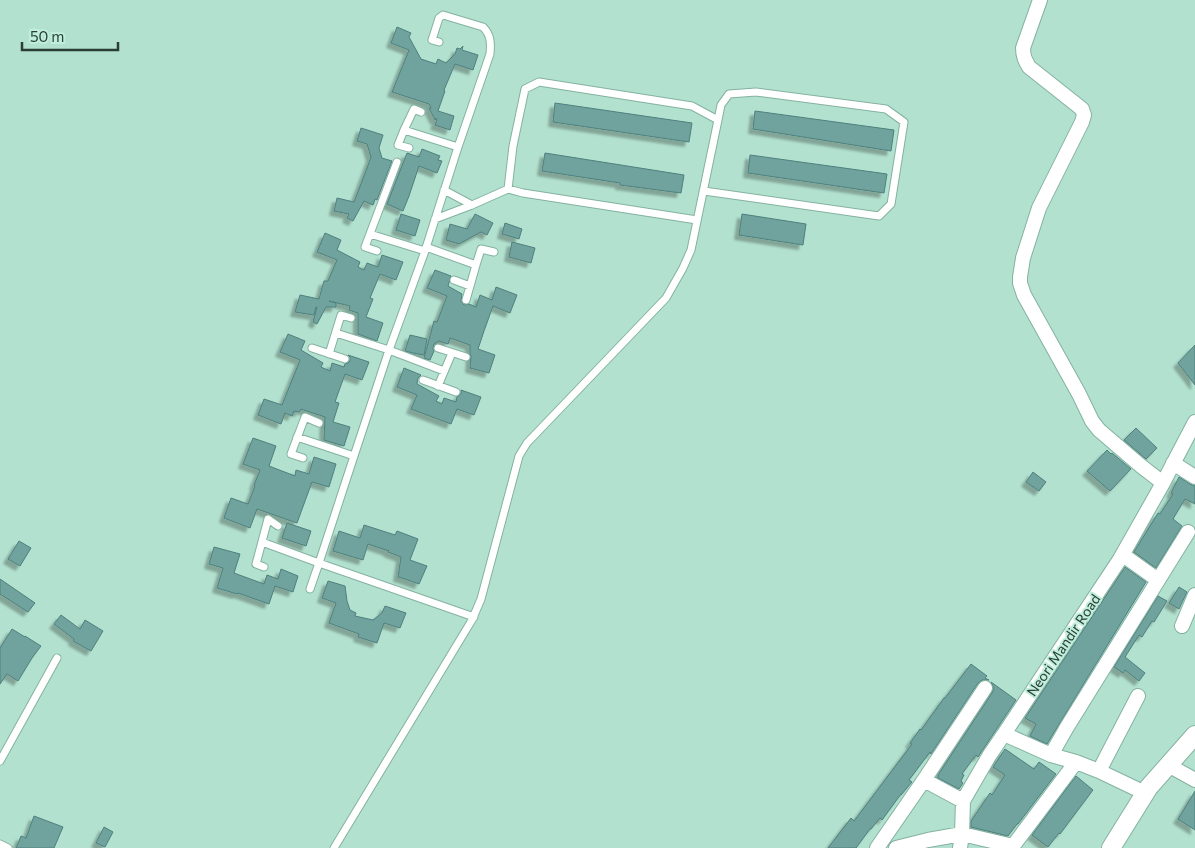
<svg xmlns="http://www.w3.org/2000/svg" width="1195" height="848" viewBox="0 0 1195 848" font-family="Commissioner,sans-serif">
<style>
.building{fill:#6fa29e;stroke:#4f807d;filter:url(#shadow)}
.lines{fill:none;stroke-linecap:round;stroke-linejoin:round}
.service-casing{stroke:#84b2a1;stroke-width:9}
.minor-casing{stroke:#84b2a1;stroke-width:16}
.tertiary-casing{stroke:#84b2a1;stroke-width:20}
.service{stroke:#fff;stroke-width:7}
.minor{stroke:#fff;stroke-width:14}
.tertiary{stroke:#fff;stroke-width:18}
.labels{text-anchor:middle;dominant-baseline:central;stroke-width:4;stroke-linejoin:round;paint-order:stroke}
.street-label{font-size:14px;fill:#2a3d36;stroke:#bfeedc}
</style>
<defs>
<filter id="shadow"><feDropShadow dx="-4.5" dy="4.5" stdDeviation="1" flood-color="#0004"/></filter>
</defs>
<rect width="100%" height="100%" fill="#b2e1cf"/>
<path class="building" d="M 397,27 L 411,33 L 409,37 L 421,59 L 436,64 L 438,59 L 446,63 L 455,54 L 457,48 L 460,49 L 463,46 L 462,50 L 478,55 L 473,70 L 455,64 L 444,90 L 445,91 L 438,111 L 454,116 L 450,130 L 435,125 L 437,120 L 436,118 L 435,120 L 429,108 L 431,108 L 429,104 L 392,92 L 409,50 L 391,43 Z
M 555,103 L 692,123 L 689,142 L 553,122 Z
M 755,111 L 894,130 L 891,151 L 753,129 Z
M 361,128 L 383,135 L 379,148 L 382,158 L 392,161 L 377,200 L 375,199 L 373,205 L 364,201 L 353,221 L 347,218 L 349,214 L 334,211 L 337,198 L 354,202 L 367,168 L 371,157 L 367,144 L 357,141 Z
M 422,149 L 440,156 L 438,160 L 442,161 L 437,173 L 419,166 L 409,196 L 403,211 L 387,204 L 407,153 L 419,157 Z
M 545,153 L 684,175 L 681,193 L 620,185 L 620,183 L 542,171 Z
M 750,155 L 887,174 L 884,193 L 748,173 Z
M 401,214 L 420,220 L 415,236 L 396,230 Z
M 475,214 L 493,223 L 487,235 L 481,232 L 459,244 L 446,240 L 450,224 L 467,229 Z
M 742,214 L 806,224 L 803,245 L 739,235 Z
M 505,223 L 522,229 L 519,239 L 502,234 Z
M 325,233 L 341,240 L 337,250 L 360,262 L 358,267 L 364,270 L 367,263 L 378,267 L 382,255 L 403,262 L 396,280 L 380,274 L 370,298 L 373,299 L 366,317 L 383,323 L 377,341 L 358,334 L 358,313 L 349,310 L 350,306 L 329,301 L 336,303 L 336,307 L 326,307 L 317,324 L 313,322 L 317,307 L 316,307 L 314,315 L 295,312 L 300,295 L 319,299 L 324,281 L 328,281 L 337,260 L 317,252 Z
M 512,242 L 535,248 L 531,263 L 509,257 Z
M 435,270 L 451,276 L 448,286 L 462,294 L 461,301 L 464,305 L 469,304 L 476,307 L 480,295 L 492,300 L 496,287 L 517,295 L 510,313 L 493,306 L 484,331 L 478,349 L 495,355 L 489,373 L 470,368 L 471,356 L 470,354 L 470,345 L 450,338 L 448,344 L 439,341 L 434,344 L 433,349 L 434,351 L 430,360 L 424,358 L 434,321 L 437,322 L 447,296 L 427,288 Z
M 288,334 L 305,341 L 301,350 L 323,363 L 321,367 L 330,371 L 332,363 L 344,367 L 345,364 L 348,363 L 350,361 L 350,357 L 348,355 L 369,362 L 362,380 L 345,374 L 335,402 L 339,403 L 333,422 L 350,427 L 344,446 L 324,440 L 325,417 L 301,409 L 299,412 L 294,411 L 292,416 L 285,413 L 281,424 L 258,415 L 264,399 L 282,405 L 300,360 L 280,352 Z
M 410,335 L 427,339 L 424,355 L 413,353 L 405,351 Z
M 1195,345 L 1195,385 L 1178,363 Z
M 404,368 L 421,375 L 418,378 L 417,384 L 439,396 L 436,401 L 442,404 L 444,398 L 456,402 L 457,397 L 461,394 L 461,390 L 481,397 L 474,415 L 457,409 L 451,424 L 411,409 L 417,395 L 397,387 Z
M 1136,428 L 1157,448 L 1146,459 L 1124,440 Z
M 253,438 L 276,446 L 269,466 L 295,476 L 296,470 L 309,474 L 314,457 L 336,464 L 329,487 L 312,482 L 297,523 L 257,509 L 250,528 L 224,518 L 231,498 L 248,504 L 255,486 L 254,485 L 260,470 L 243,464 Z
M 1107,450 L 1111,454 L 1112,453 L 1131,469 L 1110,491 L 1087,471 Z
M 1033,472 L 1046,482 L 1039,491 L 1026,482 Z
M 1179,477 L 1190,484 L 1195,486 L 1195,504 L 1185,499 L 1173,519 L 1182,526 L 1156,568 L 1134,552 L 1158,513 L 1160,514 L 1173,494 L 1171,493 Z
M 287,523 L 311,531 L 306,546 L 282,538 Z
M 364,525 L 395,535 L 397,531 L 418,539 L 410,560 L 427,566 L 419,584 L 402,578 L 398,577 L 401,557 L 388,552 L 389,551 L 368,544 L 363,560 L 333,551 L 339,531 L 360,538 Z
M 19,541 L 31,548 L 20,566 L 8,559 Z
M 214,547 L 240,554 L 234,573 L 264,584 L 267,575 L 278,579 L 281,569 L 298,576 L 293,592 L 275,586 L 269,604 L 238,593 L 237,594 L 217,588 L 223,568 L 209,564 Z
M 1125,567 L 1146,582 L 1047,744 L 1030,736 L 1036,724 L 1025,718 Z
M 0,579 L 35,603 L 28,612 L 0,594 Z
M 328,581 L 345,586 L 347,601 L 350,610 L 356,613 L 355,616 L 373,620 L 382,613 L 385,606 L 406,613 L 400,628 L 384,623 L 377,643 L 358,637 L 359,634 L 329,623 L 336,603 L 322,598 Z
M 1179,587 L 1187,592 L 1179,609 L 1169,603 Z
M 1158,596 L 1167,601 L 1154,622 L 1152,621 L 1142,637 L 1139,635 L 1125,657 L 1145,673 L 1139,681 L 1125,670 L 1123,673 L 1114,667 Z
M 61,615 L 80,629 L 85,620 L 103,631 L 91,651 L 73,641 L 74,639 L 54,624 Z
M 12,629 L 25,637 L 25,636 L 41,646 L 32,658 L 18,681 L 7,674 L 0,684 L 0,648 Z
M 971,664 L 987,676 L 985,678 L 989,680 L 982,680 L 978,683 L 931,754 L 930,752 L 909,780 L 912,782 L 901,795 L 901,794 L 882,820 L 880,818 L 871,829 L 870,829 L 856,848 L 828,848 L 851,818 L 854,821 L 912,744 L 910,743 L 920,729 L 921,730 L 944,698 L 945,698 Z
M 991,682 L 1016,700 L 978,757 L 976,755 L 962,774 L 964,775 L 961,781 L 963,783 L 959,789 L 938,778 L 938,775 L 992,693 L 994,688 Z
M 1005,749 L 1034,769 L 1039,762 L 1056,774 L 1018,824 L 1017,824 L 1008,836 L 971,827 L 971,821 L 990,793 L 992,795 L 1005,775 L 993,767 Z
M 1076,776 L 1093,790 L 1060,834 L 1059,833 L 1048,847 L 1032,835 Z
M 1195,791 L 1195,830 L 1178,819 Z
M 34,816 L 63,827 L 54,848 L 16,848 L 21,836 L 26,838 Z
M 104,827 L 113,832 L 105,847 L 96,843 Z"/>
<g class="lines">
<defs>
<path id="service" d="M 439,42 L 432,40 L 439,18 L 443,15 L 483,27 C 491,35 491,43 490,54 L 458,147
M 404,130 L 414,109 L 421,112
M 409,148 L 398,145 L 404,130 L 458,147 L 425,251 L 389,350 L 354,456 L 319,563 L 474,617
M 444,190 L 472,205
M 435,219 L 472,205 L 508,189
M 697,220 L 523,193 L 508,189 L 513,146 L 525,89 L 539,82 L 692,106 L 718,120
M 370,234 L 425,251
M 426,247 L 476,265 L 466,300
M 377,251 L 365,247 L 397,162
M 476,265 L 481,249 L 494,252
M 454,280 L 470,286
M 336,333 L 389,350 L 444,371
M 312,348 L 345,359
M 438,348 L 466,357
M 329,354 L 341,315 L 351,318
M 423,380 L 456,392
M 438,386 L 452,353
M 297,437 L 354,456
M 303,458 L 291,454 L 305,417 L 319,423
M 262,542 L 319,563 L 310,589
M 264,567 L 256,564 L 268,519 L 278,526
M 0,761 L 57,658
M 0,844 L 8,848
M 334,848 L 472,620 L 481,599 L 519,456 L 527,443 L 666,298 L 683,268 L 691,250 L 718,120 L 721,105 L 729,94 L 756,92 L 886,109 L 904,122 L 891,204 L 879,216 L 704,191"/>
<path id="minor" d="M 1040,0 L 1023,48 C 1023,56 1025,60 1029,67 L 1082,109 L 1084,115 L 1082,122 L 1039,208 L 1023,258 L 1020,277 L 1020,283 L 1024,295 L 1079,394 L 1092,421 L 1099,430 L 1141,466 L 1163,483
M 1173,463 L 1195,477
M 1123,555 L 1158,580
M 1182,626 L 1195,595
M 1051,755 L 1067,727 L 1188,532
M 1168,765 L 1195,780
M 1099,771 L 1138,696
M 924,780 L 963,801
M 1145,793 L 1099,771 L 1076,762 L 1051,755 L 1004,734 L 1120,559 L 1163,483 L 1195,422
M 877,848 L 924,780 L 985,688
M 896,848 L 928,840 L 962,834 L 1013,846 L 1076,762
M 960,848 L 962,834 L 963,801 L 989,756 L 1004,734"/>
<path id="tertiary" d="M 1111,848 L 1149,787 L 1195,735"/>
</defs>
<use href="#service" class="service-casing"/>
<use href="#minor" class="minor-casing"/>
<use href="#tertiary" class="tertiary-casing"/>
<use href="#service" class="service"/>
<use href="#minor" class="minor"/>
<use href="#tertiary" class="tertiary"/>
</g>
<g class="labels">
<g class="street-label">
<text transform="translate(1063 645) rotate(-56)">Neori Mandir Road</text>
</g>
</g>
<path d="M22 42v8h96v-8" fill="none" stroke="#2a3d36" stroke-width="2.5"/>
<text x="30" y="42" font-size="15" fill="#2a3d36" stroke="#bfeedc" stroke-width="4" paint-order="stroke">50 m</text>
</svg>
